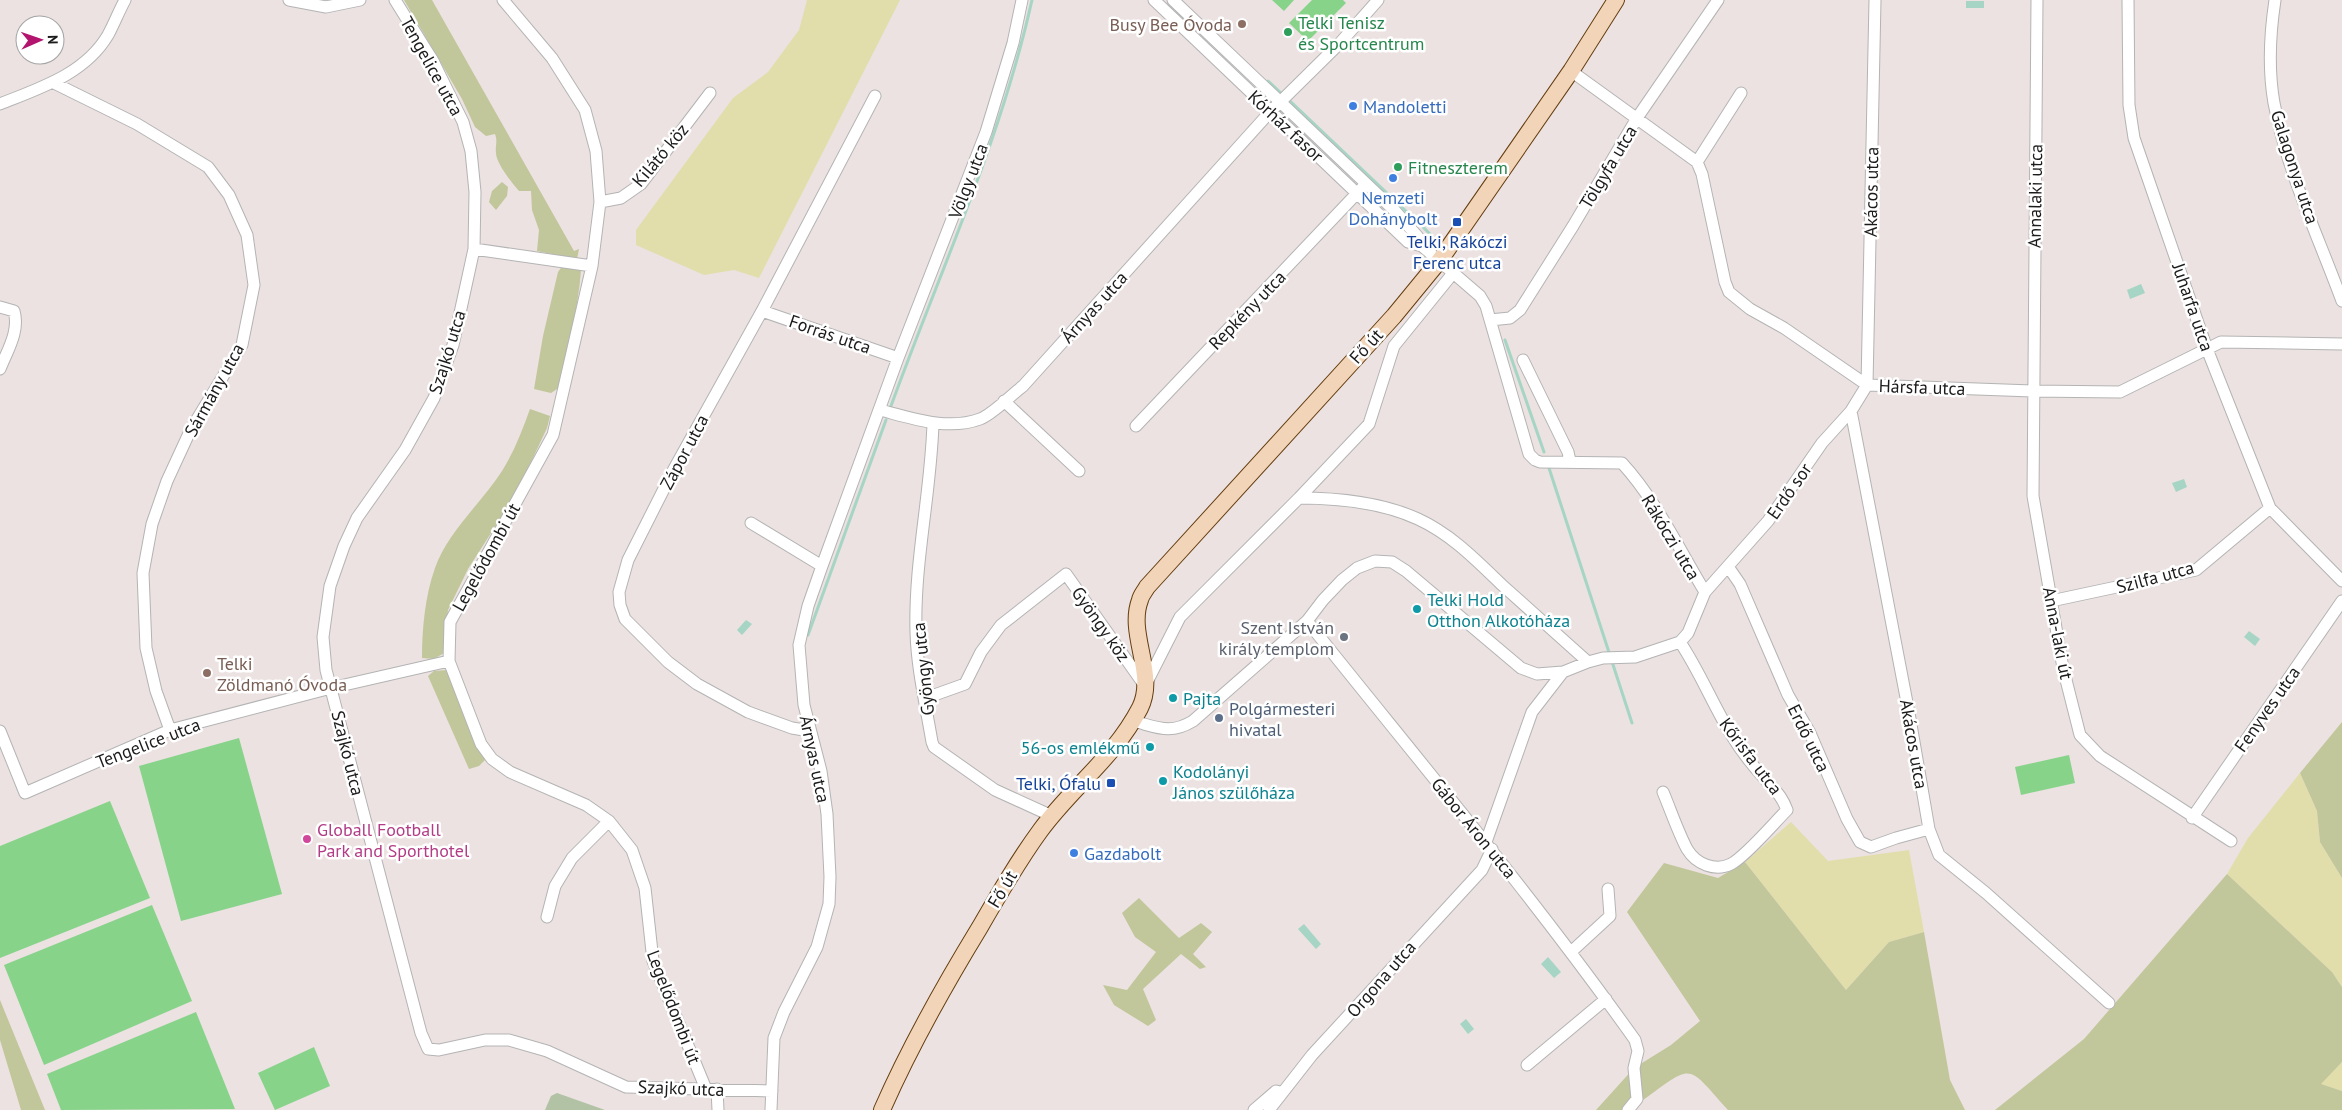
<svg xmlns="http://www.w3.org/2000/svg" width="2342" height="1110" viewBox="0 0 2342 1110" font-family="'PT Sans',sans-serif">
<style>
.grass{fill:#e1deac}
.forest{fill:#c1c79a}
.cemetery{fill:#b1c2a5}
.pitch{fill:#87d38a}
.water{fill:#a6d5c5}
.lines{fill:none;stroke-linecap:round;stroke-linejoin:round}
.stream{stroke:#a6d5c5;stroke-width:3}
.minor-casing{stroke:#b4b4b4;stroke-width:13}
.secondary-casing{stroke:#653d0f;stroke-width:18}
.minor{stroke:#fff;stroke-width:11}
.secondary{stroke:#f2d5b9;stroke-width:16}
.education-dot{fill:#8d6e63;stroke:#fff;stroke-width:2}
.leisure-dot{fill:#2e9e5b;stroke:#fff;stroke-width:2}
.shop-dot{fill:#3f7fe0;stroke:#fff;stroke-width:2}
.transit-dot{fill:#1a4fb4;stroke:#fff;stroke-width:2}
.culture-dot{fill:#0f9aa8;stroke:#fff;stroke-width:2}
.worship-dot{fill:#6b7280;stroke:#fff;stroke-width:2}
.service-dot{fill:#5c6f8a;stroke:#fff;stroke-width:2}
.hotel-dot{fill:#d1479c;stroke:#fff;stroke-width:2}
.labels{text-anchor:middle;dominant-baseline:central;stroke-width:5;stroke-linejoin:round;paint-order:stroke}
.leisure-label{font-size:18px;fill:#27864d;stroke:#fff;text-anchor:start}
.education-label{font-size:18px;fill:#785e54;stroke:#fff;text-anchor:end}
.street-label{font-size:18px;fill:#1b1b1b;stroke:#fff}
.shop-label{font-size:18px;fill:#366cbe;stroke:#fff;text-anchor:start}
.transit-label{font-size:18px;fill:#164399;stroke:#fff}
.culture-label{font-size:18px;fill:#0d838f;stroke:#fff;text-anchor:start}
.worship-label{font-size:18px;fill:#5b616d;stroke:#fff;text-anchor:end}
.service-label{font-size:18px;fill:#4e5e75;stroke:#fff;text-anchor:start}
.hotel-label{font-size:18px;fill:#b23c85;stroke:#fff;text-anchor:start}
</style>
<rect width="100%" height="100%" fill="#ebe2e1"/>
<path class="grass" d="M 807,0 L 900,0 L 759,278 L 734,270 L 704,275 L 636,245 L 636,230 L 733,98 L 768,72 L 799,30 Z
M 2300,773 L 2317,811 L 2320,842 L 2342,878 L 2342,987 L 2332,972 L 2227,874 L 2248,838 Z
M 1791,822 L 1828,861 L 1909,850 L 1924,932 L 1889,942 L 1846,990 L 1745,862 Z
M 2342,1062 L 2342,1091 L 2320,1084 Z"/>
<path class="forest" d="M 404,0 L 432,0 L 574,251 L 579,249 L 577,259 L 537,251 L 539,230 L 532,210 L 531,191 L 519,191 C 512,183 496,163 496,153 C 495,145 498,142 495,134 L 486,136 L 475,127 L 462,99 Z
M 502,182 L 508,187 L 507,196 L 496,210 L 489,202 L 492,191 Z
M 563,265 L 581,270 C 578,310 568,349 560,387 L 551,393 L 534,389 L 543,336 L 558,272 Z
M 530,409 L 550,416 L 547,428 L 516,494 L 468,569 L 448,610 L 444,653 L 434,659 L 422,658 C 422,629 425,596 435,568 C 447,533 482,502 502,471 C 514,452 522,431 530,409 Z
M 447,670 L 485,760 L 479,766 L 469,769 L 428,676 L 434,671 Z
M 2342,722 L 2342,878 L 2320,842 L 2317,811 L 2300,773 Z
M 1745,862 L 1846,990 L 1889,942 L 1924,932 L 1950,1080 L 1965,1110 L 1728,1110 C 1686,1063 1694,1063 1643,1100 L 1637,1099 L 1628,1110 L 1596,1110 L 1634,1068 L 1671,1045 L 1700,1021 L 1627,912 L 1664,863 L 1718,878 Z
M 2227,874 L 2332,972 L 2342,987 L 2342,1062 L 2321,1084 L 2342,1091 L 2342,1110 L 1995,1110 L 2084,1039 Z
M 1139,898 L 1179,938 L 1201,923 L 1212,932 L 1193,954 L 1206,967 L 1200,969 L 1181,954 L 1143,989 L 1156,1020 L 1148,1026 L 1114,1005 L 1103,985 L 1127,990 L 1156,952 L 1135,937 L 1122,913 Z
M 0,1000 L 45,1110 L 21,1110 L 0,1040 Z"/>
<path class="cemetery" d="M 557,1093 L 605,1110 L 545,1110 L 551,1096 Z"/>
<path class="pitch" d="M 1272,0 L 1294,0 L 1284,11 Z
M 1312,0 L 1343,0 L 1346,3 L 1308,41 L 1289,23 Z
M 239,738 L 282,894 L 181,921 L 139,766 Z
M 2069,755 L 2075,783 L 2021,795 L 2015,767 Z
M 110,801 L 150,898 L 0,958 L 0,846 Z
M 152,905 L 192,1001 L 44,1065 L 4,965 Z
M 196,1012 L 235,1109 L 61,1110 L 47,1074 Z
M 314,1047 L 330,1086 L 275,1110 L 258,1073 Z"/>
<path class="water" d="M 1966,1 L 1984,1 L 1984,8 L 1966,8 Z
M 2141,284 L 2145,293 L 2130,299 L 2127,290 Z
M 2184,479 L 2187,487 L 2176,492 L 2172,483 Z
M 746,620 L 752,624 L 742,635 L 737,630 Z
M 2249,631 L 2260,639 L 2255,646 L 2244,637 Z
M 1304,924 L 1321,944 L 1316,949 L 1298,929 Z
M 1548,957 L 1561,972 L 1554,978 L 1541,964 Z
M 1466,1019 L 1474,1029 L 1468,1034 L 1460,1024 Z"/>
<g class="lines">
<path class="stream" d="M 1268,81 L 1282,94
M 1290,101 L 1409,214
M 1418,222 L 1435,239
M 1505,340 L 1544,452
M 891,406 C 940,271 1001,140 1032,0
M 1548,465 L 1632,723
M 808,635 L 886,420"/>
<defs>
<path id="minor" d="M 289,0 L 326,7 L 360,0
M 395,0 L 433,61 L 463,122 L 471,151 L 475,192 L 474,249 L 453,345 L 434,398 L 405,450 L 357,518 L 344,546 L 330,586 L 323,637 L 326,670 L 421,1033 L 428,1049 L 439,1050 L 485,1040 L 509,1040 L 547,1051 L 626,1087 L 772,1091
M 503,0 L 552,58 L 585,110 L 596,151 L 600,202 L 592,266 L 553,435 L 450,622 L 449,661 L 481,744 L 492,759 L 510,772 L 586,805 L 609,821 L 632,850 L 645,888 L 653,961 L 706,1089
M 1154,0 L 1408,242 L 1422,246 L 1480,296 L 1486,306 L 1529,454 L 1535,460 L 1540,462 L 1622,463 C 1656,500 1679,549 1705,592 L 1688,633 L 1680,642 L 1635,657 L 1603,658 L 1588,662 L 1563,672 L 1532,712 L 1486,842
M 1173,0 L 1395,211 L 1418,237 L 1422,246
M 2037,0 L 2033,496 L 2063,668 L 2080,735 L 2100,756 L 2231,841
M 2128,0 L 2129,105 L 2134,138 L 2207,349 L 2270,508 L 2342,581
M 2275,0 C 2270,33 2268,69 2274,103 C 2287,171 2318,236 2342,301
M 1571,71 L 1697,162 L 1702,174 L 1725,282 L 1729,292 L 1750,309 L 1784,328 L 1867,385 L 2032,391 L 2120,392 L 2221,342 L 2342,344
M 54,83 L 137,124 L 208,167 L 229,195 L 247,235 L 254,285 L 242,345 L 191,429 L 167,481 L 152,524 L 143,573 L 146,648 L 156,691 L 170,730
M 0,104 C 40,88 85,74 108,35 C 114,24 119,11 125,0
M 1697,162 L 1741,93
M 600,202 L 621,198 L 641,184 L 710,93
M 474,249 L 592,266
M 0,307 L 14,311 C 20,331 7,351 0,369
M 762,311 L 898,358
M 1490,320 L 1510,318 L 1520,310 L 1573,226 L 1637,118 L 1718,0
M 1523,360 L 1568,452 L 1570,461
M 1867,385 L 1875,0
M 1004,401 L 1079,471
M 880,410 C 911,418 947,431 980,419 C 993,414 1011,395 1023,386 L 1270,112 L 1340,43 L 1378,0
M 1851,411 L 1909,713 L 1929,829 L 1939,855 L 1986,893 L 2109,1003
M 933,423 C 931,493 914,562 916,632 C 917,669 926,706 932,742 L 934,747 L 995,790 L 1052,816
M 1136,426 L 1362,188
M 1299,498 C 1339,498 1381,502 1418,519 C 1451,534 1477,561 1502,585 C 1531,611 1559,636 1588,662
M 751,523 L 822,566
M 1729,568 L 1740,584 L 1788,695 L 1810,733 L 1847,819 L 1860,842 L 1871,847 L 1896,838 L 1929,829
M 1705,592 L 1768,521 L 1822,443 L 1851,411 L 1867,385
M 2051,601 L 2196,570 L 2270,508
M 1307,621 C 1418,760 1532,895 1635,1040 L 1638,1051 L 1634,1068 L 1637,1099 L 1628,1110
M 926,698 L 965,684 L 981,652 L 1001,625 L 1066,574 L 1145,686 L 1180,617 L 1299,498 L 1369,424 L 1394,346 L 1454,272
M 1133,721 C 1157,727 1170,735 1193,721 L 1307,621 L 1323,600 L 1342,580 L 1357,568 L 1375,561 L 1392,562 L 1406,571 L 1521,668 L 1537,674 L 1563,672
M 0,731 L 25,793 L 170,730 L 331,688 L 449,661
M 810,731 L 792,728 L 748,712 L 697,684 L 668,662 L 625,619 L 620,605 L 619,592 L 628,560 L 674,469 L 762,311 L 875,96
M 1663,792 C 1671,811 1678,832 1687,849 C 1696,864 1715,872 1731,864 C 1745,857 1774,823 1787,810 C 1781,794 1775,791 1765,779 C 1753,766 1741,751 1732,736 C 1713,705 1700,672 1680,642
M 2192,818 L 2342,601
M 547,917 L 555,886 L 572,858 L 609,821
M 1572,951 L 1610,916 L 1608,889
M 1527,1065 L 1606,999
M 717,1089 L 718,1110
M 771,1110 L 774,1038 L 784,1012 L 817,947 L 829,904 L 830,877 L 827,814 L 821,771 L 804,705 L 799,645 L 808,606 L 822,566 L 898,358 L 986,132 L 1013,43 L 1022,0
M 1254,1110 L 1276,1091 L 1280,1092
M 1269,1110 L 1312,1055 L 1482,870 L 1492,849"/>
<path id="secondary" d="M 882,1110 C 910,1046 944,986 980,927 C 999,894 1018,861 1040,831 C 1072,787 1114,758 1140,708 C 1157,674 1127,634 1140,600 C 1141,595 1145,591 1147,587 L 1394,316 L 1440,260 L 1571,71 L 1616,0"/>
</defs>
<use href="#minor" class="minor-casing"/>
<use href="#secondary" class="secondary-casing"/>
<use href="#minor" class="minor"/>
<use href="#secondary" class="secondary"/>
</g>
<g class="education-dot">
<circle cx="1242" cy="24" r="5"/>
<circle cx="207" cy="673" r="5"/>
</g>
<g class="leisure-dot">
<circle cx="1288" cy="32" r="5"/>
<circle cx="1398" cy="167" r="5"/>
</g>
<g class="shop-dot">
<circle cx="1353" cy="106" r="5"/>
<circle cx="1393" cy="178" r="5"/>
<circle cx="1074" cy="853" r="5"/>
</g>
<g class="transit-dot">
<rect x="1452" y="217" width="10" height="10" rx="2.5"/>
<rect x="1106" y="778" width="10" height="10" rx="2.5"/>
</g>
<g class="culture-dot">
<circle cx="1417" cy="609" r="5"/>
<circle cx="1173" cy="698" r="5"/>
<circle cx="1150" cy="747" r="5"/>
<circle cx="1163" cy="781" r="5"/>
</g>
<circle class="worship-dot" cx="1344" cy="637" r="5"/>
<circle class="service-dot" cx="1219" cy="718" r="5"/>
<circle class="hotel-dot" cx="307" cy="839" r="5"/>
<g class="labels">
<g class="leisure-label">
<text x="1298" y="22">Telki Tenisz<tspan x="1298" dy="21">és Sportcentrum</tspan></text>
<text x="1408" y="167">Fitneszterem</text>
</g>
<g class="education-label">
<text x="1232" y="24">Busy Bee Óvoda</text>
<text x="217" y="663" text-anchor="start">Telki<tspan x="217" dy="21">Zöldmanó Óvoda</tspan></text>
</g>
<g class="street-label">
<text transform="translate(432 66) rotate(61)">Tengelice utca</text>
<text transform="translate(1286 126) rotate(43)">Kórház fasor</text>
<text transform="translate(660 155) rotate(-50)">Kilátó köz</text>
<text transform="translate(1608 167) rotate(-59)">Tölgyfa utca</text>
<text transform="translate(2295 167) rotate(72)">Galagonya utca</text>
<text transform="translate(968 181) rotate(-69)">Völgy utca</text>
<text transform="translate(1871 192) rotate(-89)">Akácos utca</text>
<text transform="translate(2035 196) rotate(-89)">Annalaki utca</text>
<text transform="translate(1094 307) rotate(-48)">Árnyas utca</text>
<text transform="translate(2193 307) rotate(71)">Juharfa utca</text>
<text transform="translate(1247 310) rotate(-46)">Repkény utca</text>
<text transform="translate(830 334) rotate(19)">Forrás utca</text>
<text transform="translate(1366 346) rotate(-48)">Fő út</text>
<text transform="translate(447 352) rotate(-73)">Szajkó utca</text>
<text transform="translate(1922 387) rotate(2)">Hársfa utca</text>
<text transform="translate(214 390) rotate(-61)">Sármány utca</text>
<text transform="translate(684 452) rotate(-62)">Zápor utca</text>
<text transform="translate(1789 491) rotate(-55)">Erdő sor</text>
<text transform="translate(1671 537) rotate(59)">Rákóczi utca</text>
<text transform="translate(486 557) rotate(-61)">Legelődombi út</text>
<text transform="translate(2155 577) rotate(-15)">Szilfa utca</text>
<text transform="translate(1101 624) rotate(55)">Gyöngy köz</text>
<text transform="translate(2058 633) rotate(79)">Anna-laki út</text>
<text transform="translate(923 669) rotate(-96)">Gyöngy utca</text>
<text transform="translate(2267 709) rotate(-55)">Fenyves utca</text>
<text transform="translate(1809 738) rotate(64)">Erdő utca</text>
<text transform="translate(148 743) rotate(-21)">Tengelice utca</text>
<text transform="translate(1914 744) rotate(80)">Akácos utca</text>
<text transform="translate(348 753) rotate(76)">Szajkó utca</text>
<text transform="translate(1751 756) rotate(53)">Kőrisfa utca</text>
<text transform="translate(815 759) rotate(78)">Árnyas utca</text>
<text transform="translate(1474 828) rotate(51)">Gábor Áron utca</text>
<text transform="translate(1002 889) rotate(-59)">Fő út</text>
<text transform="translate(1381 979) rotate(-49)">Orgona utca</text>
<text transform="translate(674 1007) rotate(69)">Legelődombi út</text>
<text transform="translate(681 1088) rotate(2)">Szajkó utca</text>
</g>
<g class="shop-label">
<text x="1363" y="106">Mandoletti</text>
<text x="1393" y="197" text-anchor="middle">Nemzeti<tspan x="1393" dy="21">Dohánybolt</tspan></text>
<text x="1084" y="853">Gazdabolt</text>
</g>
<g class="transit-label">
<text x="1457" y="241">Telki, Rákóczi<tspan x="1457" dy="21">Ferenc utca</tspan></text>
<text x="1101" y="783" text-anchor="end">Telki, Ófalu</text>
</g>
<g class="culture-label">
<text x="1427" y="599">Telki Hold<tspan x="1427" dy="21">Otthon Alkotóháza</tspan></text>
<text x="1183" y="698">Pajta</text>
<text x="1140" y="747" text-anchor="end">56-os emlékmű</text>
<text x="1173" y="771">Kodolányi<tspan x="1173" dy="21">János szülőháza</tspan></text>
</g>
<g class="worship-label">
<text x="1334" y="627">Szent István<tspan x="1334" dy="21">király templom</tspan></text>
</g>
<g class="service-label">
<text x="1229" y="708">Polgármesteri<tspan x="1229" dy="21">hivatal</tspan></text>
</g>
<g class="hotel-label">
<text x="317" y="829">Globall Football<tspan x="317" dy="21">Park and Sporthotel</tspan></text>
</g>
</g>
<g transform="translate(40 40) rotate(88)"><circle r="24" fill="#ffffff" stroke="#a4a4a4"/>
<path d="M0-4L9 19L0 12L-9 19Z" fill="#b2146e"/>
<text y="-8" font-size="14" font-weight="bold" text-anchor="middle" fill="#1b1b1b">N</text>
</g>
</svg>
